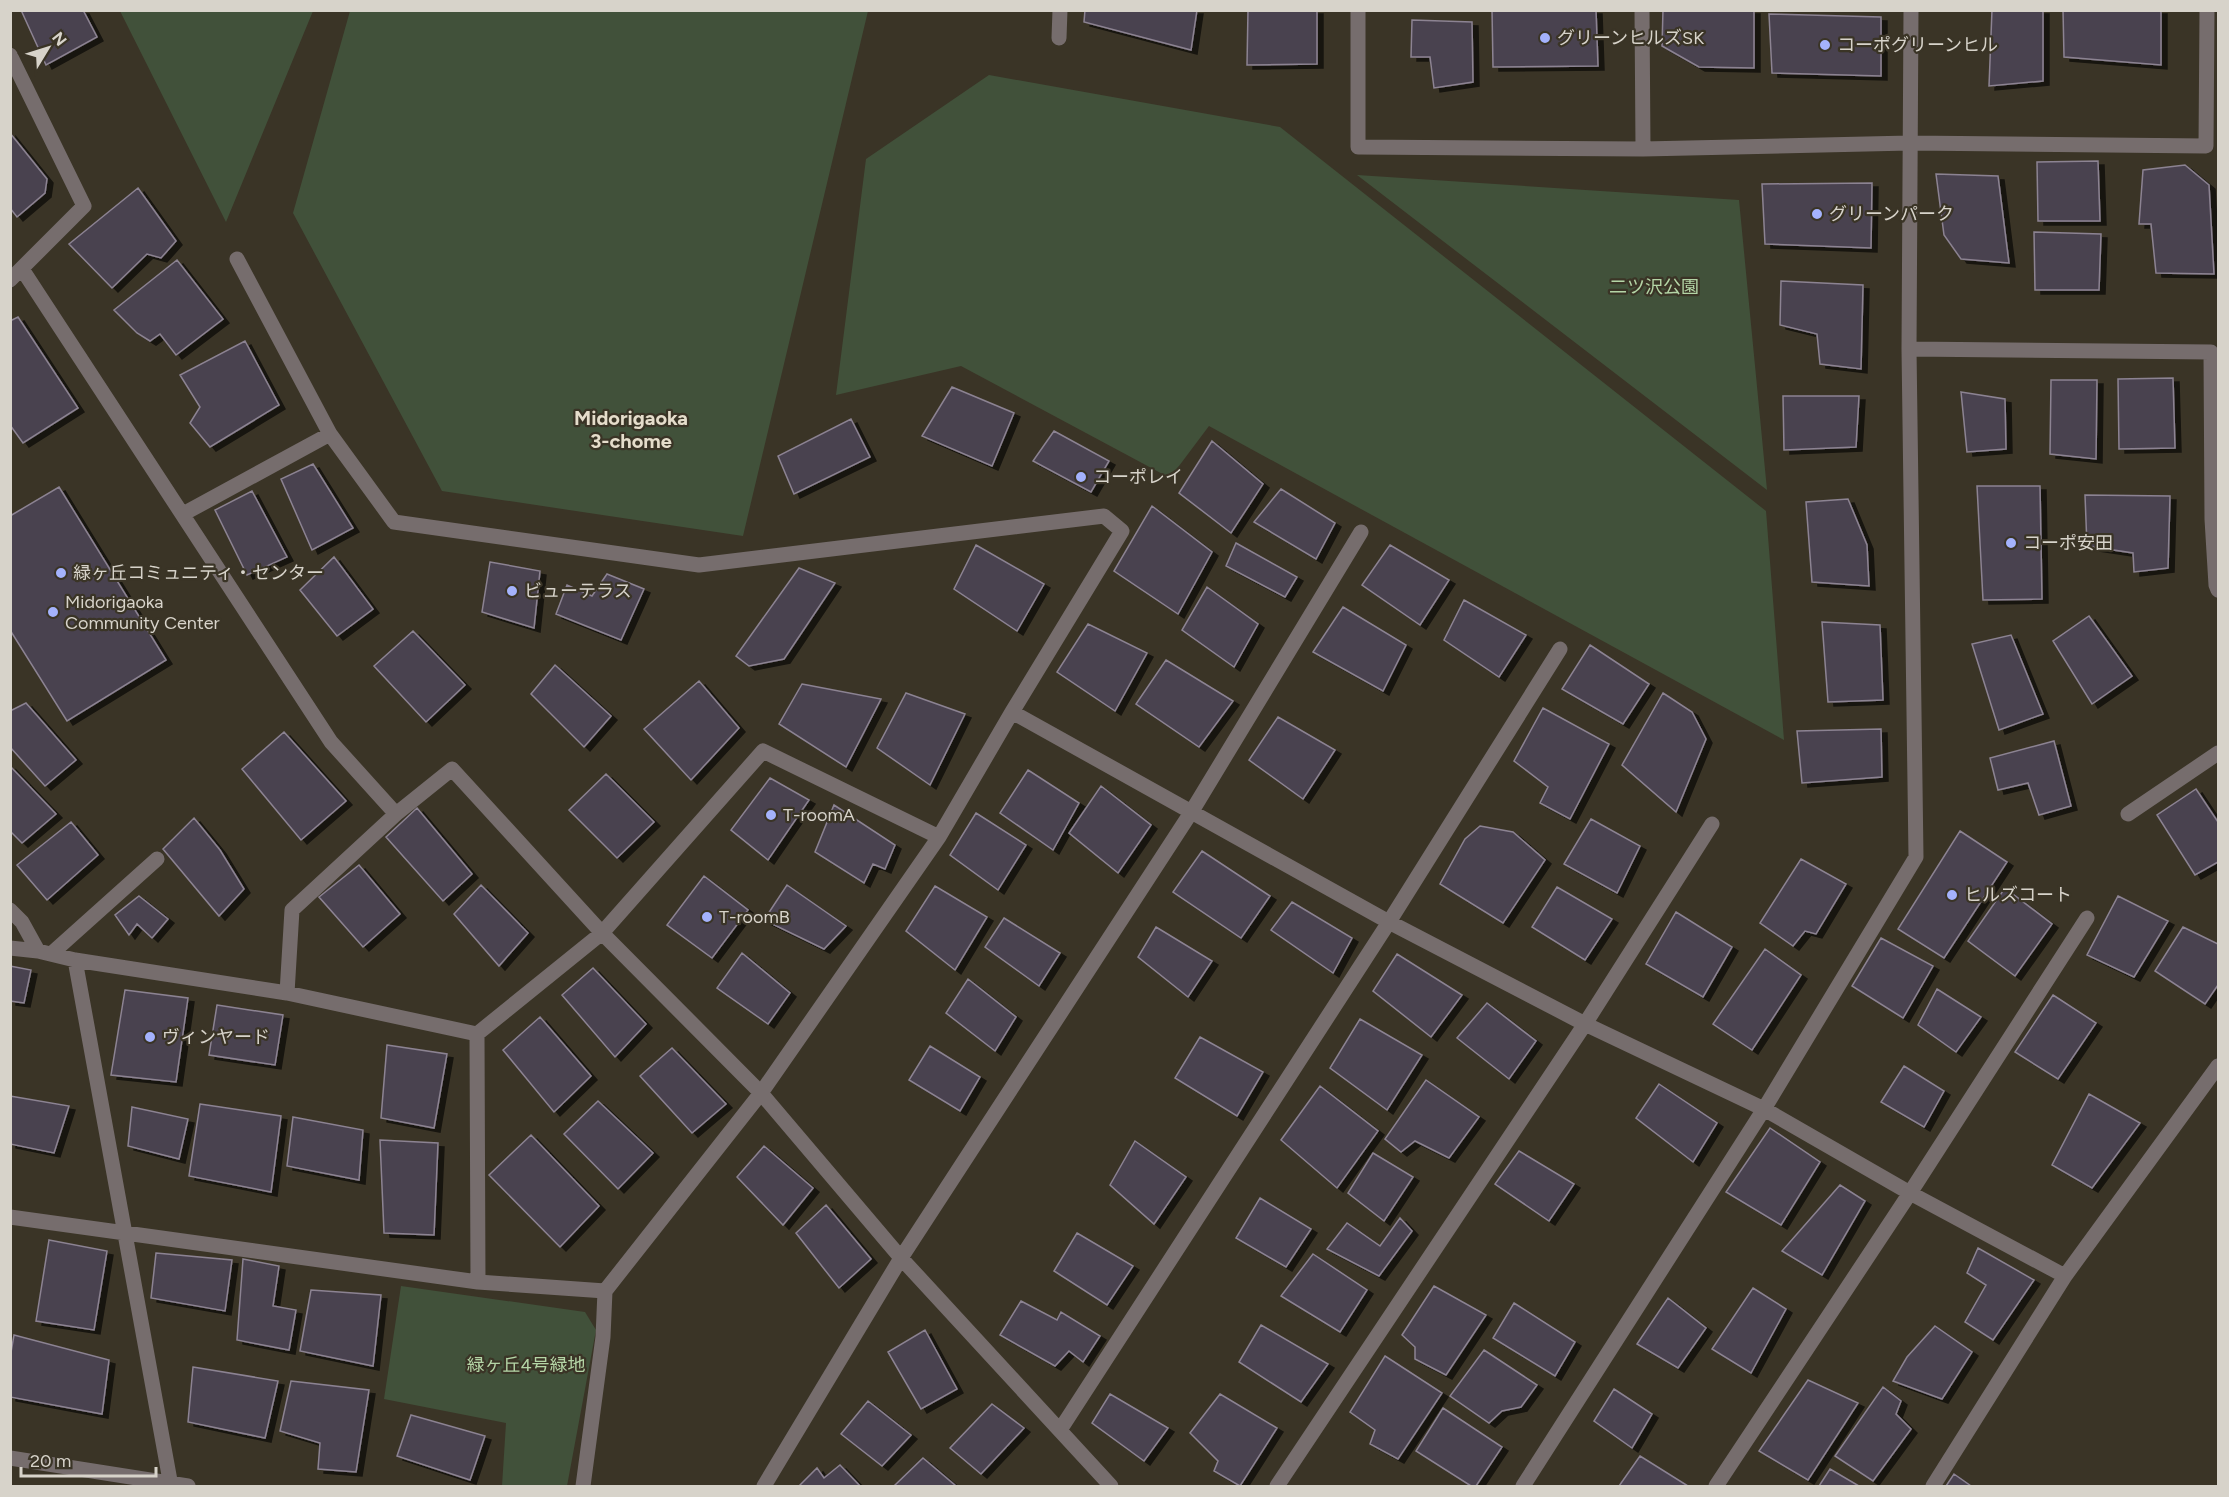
<svg xmlns="http://www.w3.org/2000/svg" width="2229" height="1497" viewBox="0 0 2229 1497" font-family="Figtree,'Noto Sans JP',sans-serif">
<style>
.green{fill:#41513a}
.building{fill:#4a4250;stroke:#8c8392;stroke-width:1.5;filter:url(#shadow)}
.lines{fill:none;stroke-linecap:round;stroke-linejoin:round}
.minor{stroke:#766d6d;stroke-width:15}
.poi-dot{fill:#a4b2fc;stroke:#3a3426;stroke-width:2}
.labels{text-anchor:middle;dominant-baseline:central;stroke-width:4.5;stroke-linejoin:round;paint-order:stroke}
.poi-label{font-size:18px;fill:#d7d3ca;stroke:#3a3426;text-anchor:start}
.park-label{font-size:18px;fill:#b4d5a6;stroke:#3a3426}
.neighbourhood-label{font-size:20px;font-weight:bold;fill:#e5ddcb;stroke:#3a3426}
</style>
<defs>
<filter id="shadow"><feDropShadow dx="6" dy="4" stdDeviation="0" flood-color="#0009"/></filter>
</defs>
<rect width="100%" height="100%" fill="#3a3426"/>
<path class="green" d="M 120,11 L 313,11 L 226,222 Z
M 350,11 L 868,11 L 743,536 L 442,491 L 293,213 Z
M 989,75 L 1280,127 L 1766,511 L 1784,740 L 1209,426 L 1170,478 L 961,366 L 836,395 L 866,159 Z
M 1357,175 L 1739,200 L 1767,490 Z
M 401,1286 L 585,1312 L 596,1330 L 567,1486 L 502,1486 L 506,1423 L 384,1399 Z"/>
<path class="building" d="M 21,10 L 83,10 L 97,37 L 46,65 Z
M 1085,10 L 1197,10 L 1191,50 L 1084,22 Z
M 1248,10 L 1317,10 L 1317,64 L 1247,65 Z
M 1492,10 L 1596,10 L 1598,66 L 1493,67 Z
M 1663,10 L 1754,10 L 1754,68 L 1699,67 L 1662,46 Z
M 1992,10 L 2043,10 L 2043,81 L 1989,86 Z
M 2063,10 L 2161,10 L 2161,65 L 2064,57 Z
M 1769,14 L 1881,17 L 1881,76 L 1772,73 Z
M 1412,20 L 1472,22 L 1473,82 L 1434,88 L 1430,57 L 1411,57 Z
M 10,133 L 47,179 L 45,193 L 17,217 L 10,208 Z
M 2098,161 L 2100,221 L 2038,221 L 2037,162 Z
M 2185,165 L 2209,185 L 2214,274 L 2156,273 L 2151,224 L 2139,224 L 2143,170 Z
M 1936,174 L 1998,176 L 2009,263 L 1961,259 L 1944,235 Z
M 1872,183 L 1871,248 L 1765,244 L 1762,184 Z
M 138,188 L 176,241 L 161,258 L 147,254 L 112,288 L 69,244 Z
M 2034,232 L 2101,234 L 2099,290 L 2035,290 Z
M 177,260 L 223,319 L 176,355 L 160,334 L 150,341 L 137,333 L 114,310 Z
M 1781,281 L 1863,285 L 1861,369 L 1820,364 L 1817,334 L 1780,325 Z
M 18,317 L 78,408 L 23,443 L 10,425 L 10,321 Z
M 245,341 L 279,405 L 210,447 L 190,423 L 200,407 L 180,375 Z
M 2173,378 L 2175,448 L 2119,449 L 2118,379 Z
M 2051,380 L 2097,380 L 2096,459 L 2050,454 Z
M 952,387 L 1014,413 L 992,466 L 922,436 Z
M 1961,392 L 2005,399 L 2006,449 L 1967,452 Z
M 1783,396 L 1859,396 L 1856,447 L 1784,450 Z
M 851,419 L 870,457 L 794,494 L 778,456 Z
M 1054,431 L 1109,461 L 1091,492 L 1033,461 Z
M 1212,441 L 1263,484 L 1231,533 L 1179,493 Z
M 313,464 L 353,528 L 312,550 L 281,479 Z
M 1977,486 L 2040,486 L 2042,599 L 1983,600 Z
M 59,487 L 166,660 L 67,721 L 10,630 L 10,516 Z
M 1281,489 L 1335,523 L 1316,559 L 1254,522 Z
M 252,491 L 287,557 L 247,575 L 215,510 Z
M 2085,495 L 2170,496 L 2168,568 L 2134,572 L 2133,553 L 2087,546 Z
M 1848,499 L 1867,545 L 1869,586 L 1812,582 L 1806,502 Z
M 1152,506 L 1212,552 L 1178,614 L 1114,571 Z
M 1236,543 L 1297,577 L 1285,597 L 1226,566 Z
M 976,545 L 1044,584 L 1017,631 L 954,589 Z
M 1390,545 L 1449,580 L 1420,625 L 1362,585 Z
M 334,557 L 373,609 L 337,636 L 300,590 Z
M 490,562 L 540,571 L 534,628 L 482,612 Z
M 799,568 L 835,583 L 784,659 L 749,666 L 736,656 Z
M 607,574 L 644,589 L 621,640 L 556,614 L 567,585 L 592,596 Z
M 1207,587 L 1258,624 L 1234,667 L 1182,630 Z
M 1464,600 L 1526,635 L 1499,677 L 1444,640 Z
M 1343,607 L 1406,645 L 1383,691 L 1313,652 Z
M 2089,616 L 2132,676 L 2092,704 L 2053,641 Z
M 1822,622 L 1880,625 L 1883,700 L 1828,702 Z
M 1088,624 L 1147,653 L 1115,711 L 1057,672 Z
M 413,631 L 465,685 L 426,722 L 374,666 Z
M 2011,635 L 2043,714 L 1999,730 L 1972,644 Z
M 1590,645 L 1649,684 L 1623,724 L 1562,689 Z
M 1166,660 L 1233,701 L 1199,747 L 1136,704 Z
M 555,665 L 611,716 L 584,747 L 531,694 Z
M 699,681 L 739,728 L 691,780 L 644,729 Z
M 802,684 L 881,699 L 846,767 L 779,724 Z
M 906,693 L 965,714 L 930,785 L 877,748 Z
M 1663,693 L 1692,712 L 1706,739 L 1676,812 L 1622,765 Z
M 26,703 L 76,760 L 45,786 L 10,747 L 10,711 Z
M 1543,708 L 1609,744 L 1570,819 L 1540,803 L 1548,787 L 1514,761 Z
M 1278,717 L 1335,750 L 1303,799 L 1249,760 Z
M 1881,729 L 1882,777 L 1802,783 L 1797,731 Z
M 284,732 L 346,801 L 301,840 L 242,769 Z
M 2054,741 L 2071,806 L 2039,815 L 2028,783 L 1998,790 L 1990,758 Z
M 10,766 L 56,814 L 22,843 L 10,831 Z
M 1028,770 L 1079,803 L 1053,850 L 1000,813 Z
M 606,774 L 654,822 L 617,858 L 569,810 Z
M 770,778 L 809,800 L 768,860 L 731,830 Z
M 1101,786 L 1151,825 L 1118,873 L 1069,833 Z
M 2196,789 L 2218,822 L 2218,862 L 2195,875 L 2157,815 Z
M 834,805 L 895,845 L 885,869 L 873,864 L 864,883 L 815,852 Z
M 417,808 L 472,874 L 443,901 L 386,837 Z
M 976,813 L 1026,845 L 998,890 L 950,855 Z
M 194,818 L 220,850 L 244,889 L 219,916 L 163,849 Z
M 1591,819 L 1640,846 L 1617,893 L 1564,864 Z
M 71,822 L 98,855 L 47,900 L 17,865 Z
M 1480,826 L 1513,832 L 1545,860 L 1503,923 L 1440,884 L 1465,839 Z
M 1960,831 L 2007,862 L 1944,958 L 1898,929 Z
M 1202,851 L 1270,896 L 1241,938 L 1173,892 Z
M 1801,859 L 1846,884 L 1816,934 L 1805,931 L 1793,946 L 1760,923 Z
M 359,865 L 400,914 L 363,947 L 319,897 Z
M 704,876 L 748,910 L 712,958 L 667,925 Z
M 481,885 L 528,933 L 499,966 L 454,914 Z
M 787,885 L 846,926 L 824,949 L 764,920 Z
M 935,886 L 987,917 L 955,970 L 906,931 Z
M 1557,887 L 1612,919 L 1585,960 L 1532,927 Z
M 2005,888 L 2052,924 L 2015,976 L 1968,941 Z
M 139,896 L 168,919 L 152,938 L 137,924 L 129,935 L 115,915 Z
M 2118,896 L 2168,921 L 2134,977 L 2087,955 Z
M 1292,902 L 1352,938 L 1333,973 L 1271,930 Z
M 1676,912 L 1732,947 L 1703,997 L 1646,964 Z
M 1004,918 L 1060,953 L 1039,986 L 985,947 Z
M 1156,927 L 1212,961 L 1188,997 L 1138,957 Z
M 2183,927 L 2218,944 L 2218,985 L 2205,1004 L 2155,971 Z
M 1881,938 L 1933,966 L 1903,1018 L 1852,986 Z
M 1765,949 L 1801,975 L 1752,1050 L 1713,1024 Z
M 742,953 L 790,993 L 768,1024 L 717,988 Z
M 1397,954 L 1462,995 L 1431,1037 L 1373,991 Z
M 10,966 L 31,970 L 24,1003 L 10,1001 Z
M 593,968 L 646,1024 L 615,1057 L 562,995 Z
M 968,979 L 1016,1017 L 995,1051 L 946,1013 Z
M 1937,989 L 1981,1017 L 1956,1052 L 1918,1025 Z
M 125,990 L 188,998 L 176,1082 L 111,1075 Z
M 2053,995 L 2096,1023 L 2058,1079 L 2015,1052 Z
M 1487,1003 L 1536,1041 L 1509,1079 L 1457,1038 Z
M 217,1005 L 283,1015 L 275,1065 L 209,1055 Z
M 540,1017 L 591,1076 L 554,1112 L 503,1050 Z
M 1360,1019 L 1422,1055 L 1387,1110 L 1330,1068 Z
M 1200,1037 L 1263,1072 L 1237,1116 L 1175,1078 Z
M 387,1045 L 447,1054 L 434,1128 L 381,1118 Z
M 930,1046 L 980,1077 L 960,1111 L 909,1080 Z
M 672,1048 L 726,1104 L 692,1133 L 640,1076 Z
M 1904,1066 L 1944,1091 L 1924,1127 L 1881,1102 Z
M 1426,1080 L 1479,1117 L 1449,1158 L 1415,1141 L 1401,1152 L 1385,1139 Z
M 1659,1084 L 1717,1123 L 1693,1162 L 1636,1118 Z
M 1320,1086 L 1378,1131 L 1337,1188 L 1281,1140 Z
M 2089,1094 L 2140,1123 L 2092,1188 L 2052,1165 Z
M 10,1096 L 69,1106 L 54,1153 L 10,1144 Z
M 598,1101 L 653,1153 L 618,1189 L 564,1134 Z
M 200,1104 L 281,1116 L 271,1192 L 189,1176 Z
M 132,1107 L 188,1119 L 179,1159 L 128,1146 Z
M 293,1117 L 363,1130 L 359,1180 L 287,1166 Z
M 1770,1128 L 1820,1162 L 1781,1225 L 1726,1192 Z
M 531,1135 L 599,1206 L 560,1247 L 489,1175 Z
M 380,1140 L 438,1143 L 434,1235 L 384,1233 Z
M 1135,1141 L 1186,1177 L 1154,1224 L 1110,1185 Z
M 764,1146 L 813,1188 L 783,1225 L 737,1177 Z
M 1519,1151 L 1574,1184 L 1549,1221 L 1495,1184 Z
M 1373,1153 L 1413,1177 L 1384,1221 L 1348,1193 Z
M 1840,1185 L 1865,1201 L 1822,1275 L 1782,1251 Z
M 1260,1198 L 1311,1229 L 1286,1267 L 1236,1238 Z
M 826,1205 L 871,1259 L 839,1288 L 796,1233 Z
M 1400,1218 L 1412,1231 L 1379,1276 L 1327,1249 L 1347,1223 L 1380,1246 Z
M 1077,1233 L 1133,1266 L 1107,1305 L 1054,1271 Z
M 49,1240 L 107,1251 L 94,1330 L 36,1321 Z
M 1978,1248 L 2034,1280 L 1993,1340 L 1965,1322 L 1986,1285 L 1967,1273 Z
M 156,1253 L 232,1260 L 225,1311 L 151,1298 Z
M 1313,1254 L 1367,1290 L 1340,1332 L 1281,1296 Z
M 243,1259 L 279,1266 L 273,1306 L 296,1310 L 289,1350 L 237,1340 Z
M 1434,1286 L 1486,1315 L 1446,1375 L 1415,1359 L 1415,1347 L 1402,1335 Z
M 1753,1288 L 1786,1309 L 1751,1373 L 1712,1349 Z
M 311,1290 L 381,1295 L 373,1366 L 300,1351 Z
M 1668,1298 L 1706,1328 L 1678,1368 L 1637,1344 Z
M 1021,1301 L 1057,1320 L 1061,1312 L 1100,1336 L 1083,1362 L 1069,1351 L 1055,1366 L 1000,1335 Z
M 1514,1303 L 1575,1342 L 1555,1376 L 1493,1338 Z
M 1261,1325 L 1328,1364 L 1301,1402 L 1239,1362 Z
M 1935,1326 L 1972,1352 L 1942,1399 L 1893,1381 L 1907,1357 Z
M 925,1330 L 957,1389 L 921,1409 L 888,1352 Z
M 14,1335 L 109,1360 L 102,1414 L 10,1397 L 10,1358 Z
M 1484,1350 L 1537,1385 L 1521,1407 L 1502,1411 L 1489,1423 L 1450,1396 Z
M 1385,1356 L 1442,1393 L 1398,1459 L 1370,1444 L 1375,1430 L 1350,1412 Z
M 193,1367 L 278,1381 L 265,1438 L 188,1422 Z
M 1808,1380 L 1858,1403 L 1808,1480 L 1759,1451 Z
M 291,1381 L 369,1390 L 356,1472 L 318,1469 L 320,1443 L 280,1431 Z
M 1883,1387 L 1901,1401 L 1896,1414 L 1911,1429 L 1873,1481 L 1835,1456 Z
M 1614,1389 L 1652,1414 L 1632,1448 L 1594,1421 Z
M 1110,1394 L 1168,1428 L 1144,1461 L 1092,1423 Z
M 1220,1394 L 1277,1428 L 1240,1486 L 1214,1471 L 1218,1461 L 1190,1433 Z
M 868,1401 L 911,1435 L 882,1466 L 841,1434 Z
M 992,1404 L 1024,1428 L 981,1474 L 950,1448 Z
M 1443,1408 L 1502,1447 L 1476,1486 L 1471,1486 L 1416,1451 Z
M 411,1415 L 485,1436 L 470,1480 L 397,1456 Z
M 1640,1456 L 1688,1486 L 1619,1486 Z
M 923,1458 L 956,1486 L 894,1486 Z
M 840,1465 L 860,1486 L 799,1486 L 817,1468 L 824,1478 Z
M 1830,1469 L 1859,1486 L 1819,1486 Z
M 1954,1474 L 1971,1486 L 1946,1486 Z"/>
<g class="lines">
<path class="minor" d="M 1358,10 L 1358,147 L 1643,149 L 1910,143 L 2206,146 L 2207,10
M 1642,10 L 1643,149
M 1059,38 L 1060,10
M 10,55 L 84,206 L 10,280
M 237,259 L 330,434 L 394,522 L 699,565 L 1104,516 L 1122,531 L 1012,712 L 939,837 L 761,1093 L 605,1291 L 603,1337 L 583,1486
M 22,269 L 331,742 L 396,814
M 1909,349 L 2211,352 L 2212,519 L 2216,585 L 2218,590
M 183,514 L 330,434
M 1012,712 L 1389,922 L 1585,1024 L 1764,1109 L 1910,1193 L 2065,1276
M 2128,814 L 2218,753
M 10,910 L 22,922 L 38,951
M 10,948 L 38,951 L 75,960 L 287,993 L 477,1034
M 51,954 L 157,859
M 75,960 L 171,1486
M 287,993 L 292,910 L 396,814 L 452,769 L 602,933 L 761,1093 L 901,1258 L 1111,1486
M 10,1217 L 478,1282 L 605,1291
M 478,1282 L 477,1034 L 602,933 L 763,751 L 939,837
M 1060,1430 L 1389,922 L 1560,649
M 10,1458 L 188,1486
M 764,1486 L 901,1258 L 1192,811 L 1361,532
M 1277,1486 L 1585,1024 L 1712,824
M 1523,1486 L 1764,1109 L 1916,857 L 1909,349 L 1911,10
M 1716,1486 L 1910,1193 L 2087,918
M 1933,1486 L 2065,1276 L 2218,1066"/>
</g>
<g class="poi-dot">
<circle cx="1545" cy="38" r="6"/>
<circle cx="1825" cy="45" r="6"/>
<circle cx="1817" cy="214" r="6"/>
<circle cx="1081" cy="477" r="6"/>
<circle cx="2011" cy="543" r="6"/>
<circle cx="61" cy="573" r="6"/>
<circle cx="512" cy="591" r="6"/>
<circle cx="53" cy="612" r="6"/>
<circle cx="771" cy="815" r="6"/>
<circle cx="1952" cy="895" r="6"/>
<circle cx="707" cy="917" r="6"/>
<circle cx="150" cy="1037" r="6"/>
</g>
<g class="labels">
<g class="poi-label">
<text x="1557" y="38">グリーンヒルズSK</text>
<text x="1837" y="45">コーポグリーンヒル</text>
<text x="1829" y="214">グリーンパーク</text>
<text x="1093" y="477">コーポレイ</text>
<text x="2023" y="543">コーポ安田</text>
<text x="73" y="573">緑ヶ丘コミュニティ・センター</text>
<text x="524" y="591">ビューテラス</text>
<text x="65" y="602">Midorigaoka<tspan x="65" dy="21">Community Center</tspan></text>
<text x="783" y="815">T-roomA</text>
<text x="1964" y="895">ヒルズコート</text>
<text x="719" y="917">T-roomB</text>
<text x="162" y="1037">ヴィンヤード</text>
</g>
<g class="park-label">
<text x="1654" y="287">二ツ沢公園</text>
<text x="526" y="1365">緑ヶ丘4号緑地</text>
</g>
<g class="neighbourhood-label">
<text x="631" y="418">Midorigaoka<tspan x="631" dy="23">3-chome</tspan></text>
</g>
</g>
<rect width="2229" height="1497" fill="none" stroke="#d7d3ca" stroke-width="24"/>
<g transform="translate(48 48) rotate(52)" stroke="#3a3426" stroke-width="4.5" paint-order="stroke">
<path d="M0-4.5L10 22L0 15L-10 22Z" fill="#d7d3ca"/>
<text y="-9" font-size="16" font-weight="bold" text-anchor="middle" fill="#d7d3ca">N</text>
</g>
<path d="M21 1467v9h135v-9" fill="none" stroke="#d7d3ca" stroke-width="3"/>
<text x="30" y="1467" font-size="18" fill="#d7d3ca" stroke="#3a3426" stroke-width="4.5" paint-order="stroke">20 m</text>
</svg>
